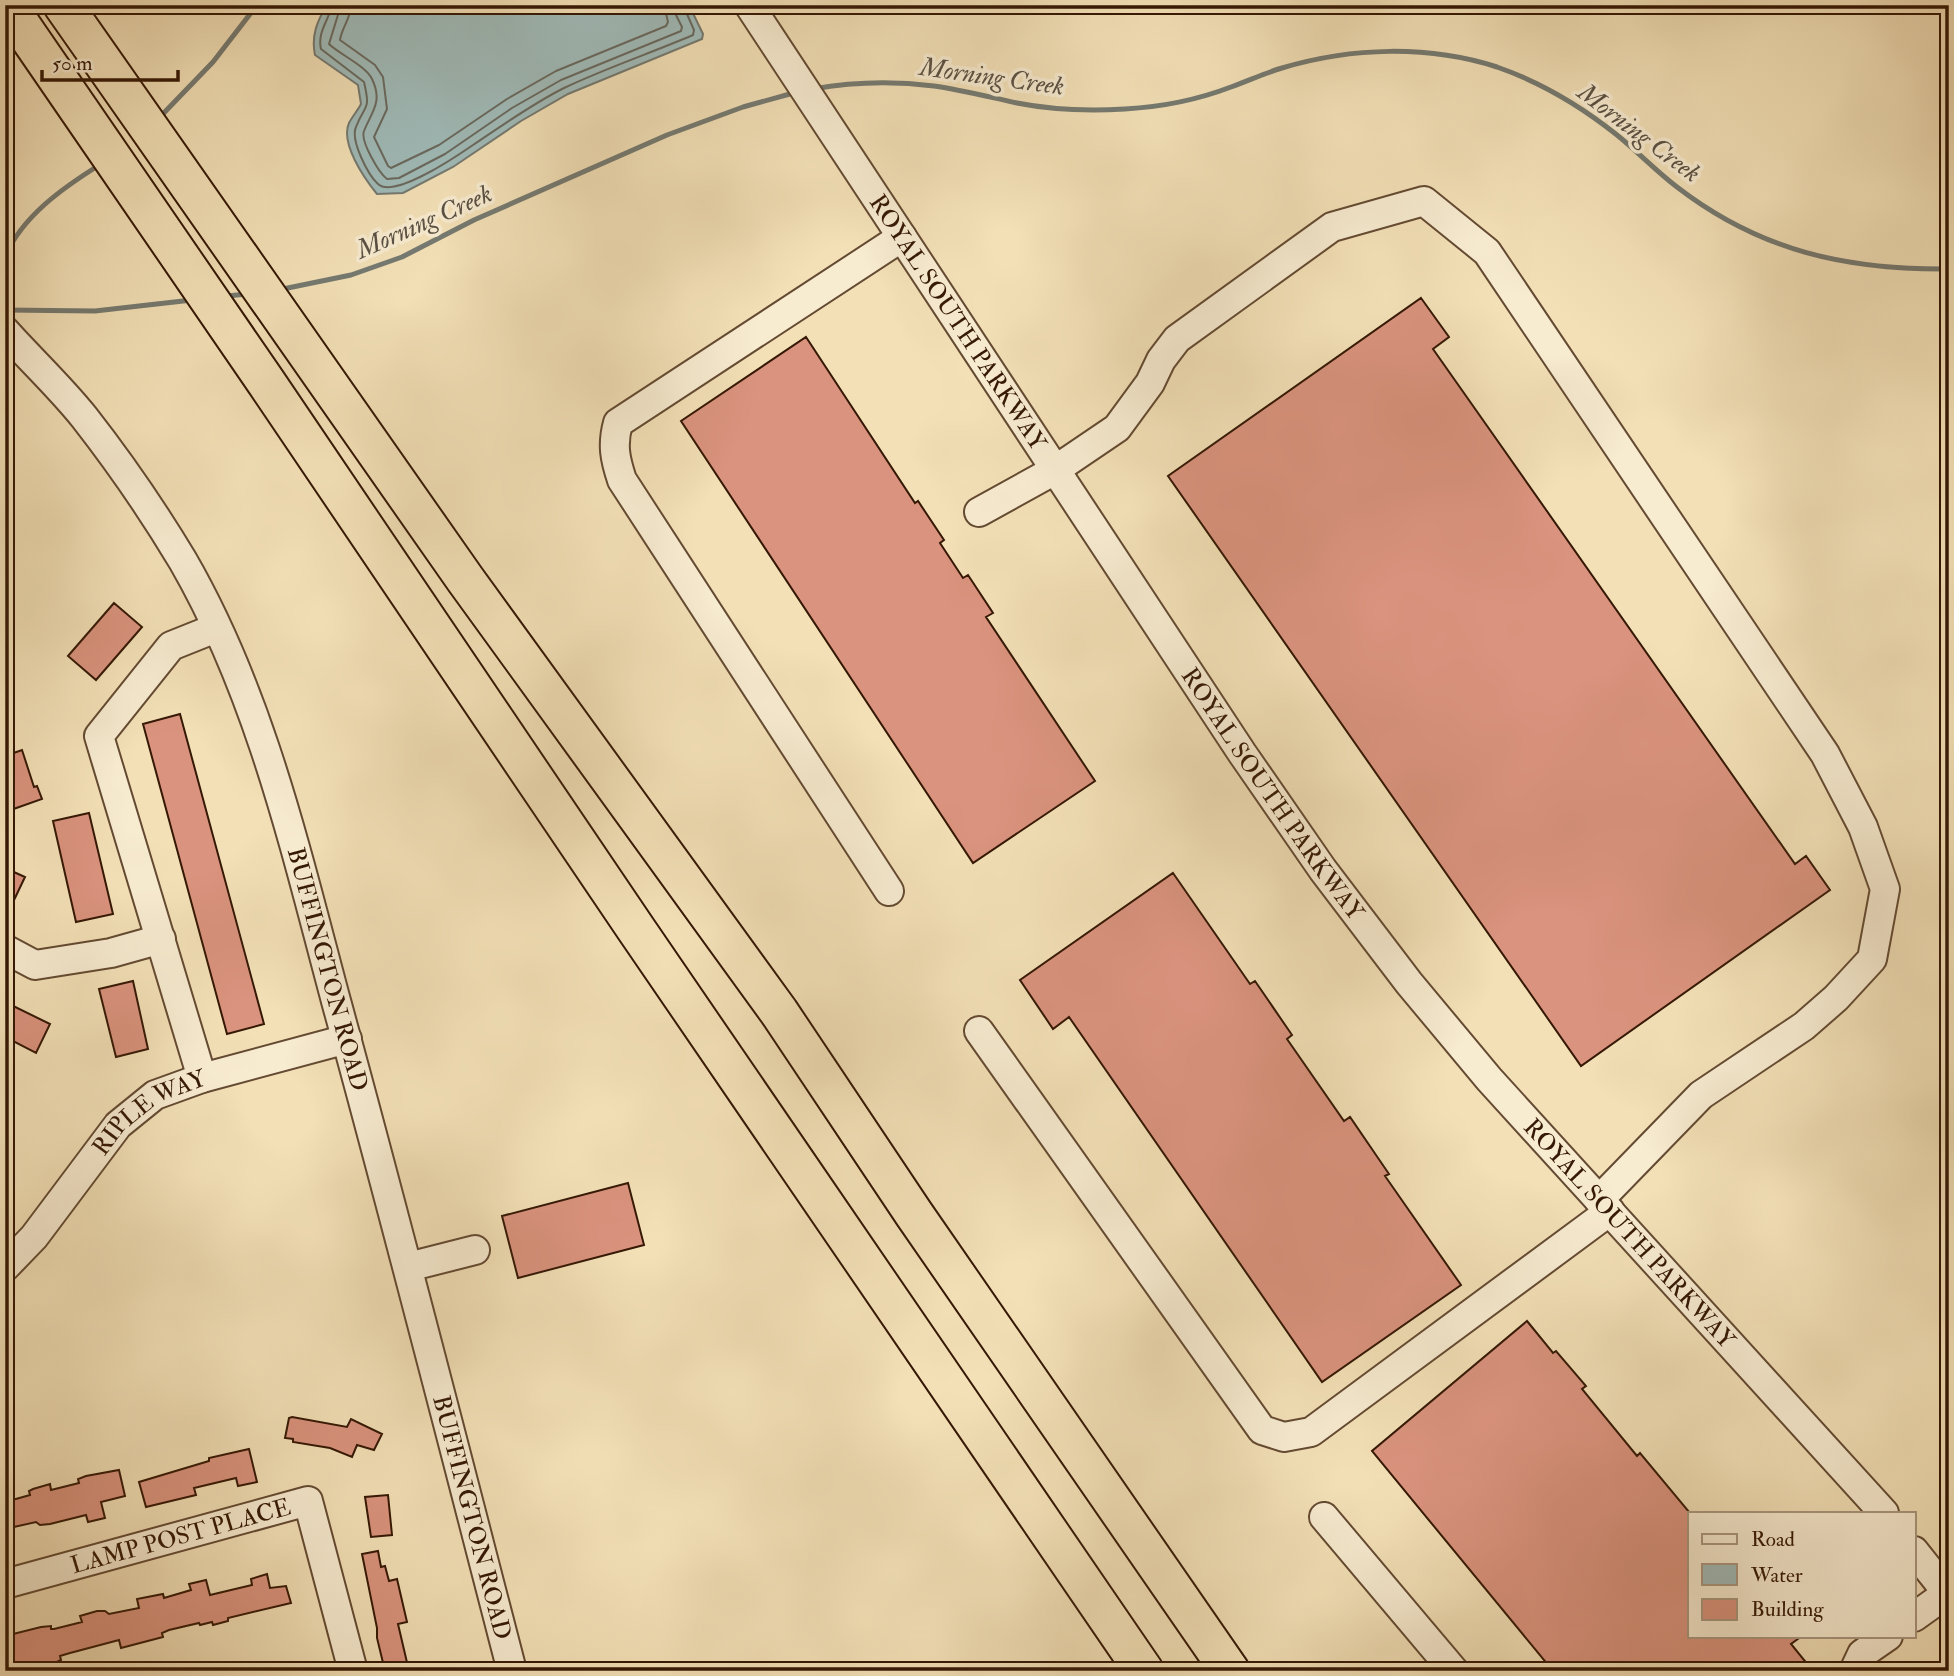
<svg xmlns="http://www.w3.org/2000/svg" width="1954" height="1676" viewBox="0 0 1954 1676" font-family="'IM FELL Double Pica',serif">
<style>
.water{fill:#a0bbb9;stroke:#757a71;stroke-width:2}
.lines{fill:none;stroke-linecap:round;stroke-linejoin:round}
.shore{stroke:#6a6a5f;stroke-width:2}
.stream{stroke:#757a71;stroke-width:5}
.building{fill:#da937e;stroke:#351805;stroke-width:2}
.minor-casing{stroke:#644a32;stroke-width:32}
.highway-casing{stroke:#351805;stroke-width:42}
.minor{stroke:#f7ebd0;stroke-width:28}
.highway{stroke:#f3e0b7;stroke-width:38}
.labels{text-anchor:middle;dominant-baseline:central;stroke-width:7;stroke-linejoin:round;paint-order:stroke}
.street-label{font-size:24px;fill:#351805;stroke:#f7ebd0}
.water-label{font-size:26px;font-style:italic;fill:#5a5144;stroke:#f7ebd0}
</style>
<rect width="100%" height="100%" fill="#f3e0b7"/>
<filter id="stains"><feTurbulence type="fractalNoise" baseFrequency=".00286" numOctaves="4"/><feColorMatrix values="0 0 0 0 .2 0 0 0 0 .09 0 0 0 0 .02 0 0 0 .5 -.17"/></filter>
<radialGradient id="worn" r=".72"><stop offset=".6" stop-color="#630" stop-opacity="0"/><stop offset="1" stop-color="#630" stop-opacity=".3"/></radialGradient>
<path class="water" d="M 327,5 L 689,5 L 703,34 L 702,39 L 568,94 L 521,121 L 453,167 L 403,193 L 377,194 C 364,178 340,143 349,123 C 352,117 358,110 361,104 L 358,85 L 315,55 C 311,36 317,21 327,5 Z"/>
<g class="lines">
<path class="shore" d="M 332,5 C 329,20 317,32 321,49 L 364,82 C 371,112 365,103 356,127 C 350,140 368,175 378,184 C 394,199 457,156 473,145 C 503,125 532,104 564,88 C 606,68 651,53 693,35 L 694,30 L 683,5
M 341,5 L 329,44 C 339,54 366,66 372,79 C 383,102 372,111 364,131 C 360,141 379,173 387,179 L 399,178 L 445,154 L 512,108 L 561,80 L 681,31 L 682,27 L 675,13 L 674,5
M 351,5 C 351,18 342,27 340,40 L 375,65 L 383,77 L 387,109 L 374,137 L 388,166 L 391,168 L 439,145 L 507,99 L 556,71 L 666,26 L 668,22 L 664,5"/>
<path class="stream" d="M 813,89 C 852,82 894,81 934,86 C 962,90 989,97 1017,103 C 1052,110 1089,111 1125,109 C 1161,107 1197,100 1231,87 C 1248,81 1265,73 1282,68 C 1352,47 1428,45 1497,67 C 1540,82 1582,107 1617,135 C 1638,152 1656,171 1677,187 C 1760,251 1846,270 1949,269
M 158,119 L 213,62 L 257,5
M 5,257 C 22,216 64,187 101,164
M 278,290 L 351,275 L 402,257 L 474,220 L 667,135 L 743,107 L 797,92
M 226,296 L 248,294
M 5,310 L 95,311 L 192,300"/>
</g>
<path class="building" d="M 1421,298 L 1449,337 L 1433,349 L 1795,864 L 1806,856 L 1830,890 L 1581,1066 L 1168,476 Z
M 806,337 L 915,503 L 918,501 L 944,540 L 940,543 L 963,578 L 968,575 L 993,613 L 986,617 L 1095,781 L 973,863 L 681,421 Z
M 114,603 L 142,627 L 96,680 L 68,656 Z
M 180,714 L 264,1024 L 227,1034 L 143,724 Z
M 22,750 L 34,787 L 37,786 L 42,799 L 5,812 L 5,756 Z
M 89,813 L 113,914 L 76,922 L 53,821 Z
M 5,868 L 25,877 L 5,919 Z
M 1173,873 L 1250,984 L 1255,981 L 1292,1035 L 1287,1039 L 1344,1121 L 1350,1117 L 1389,1174 L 1385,1176 L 1461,1285 L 1322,1382 L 1069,1017 L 1053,1029 L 1020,980 Z
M 133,981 L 148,1049 L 116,1057 L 99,989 Z
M 5,1002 L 50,1024 L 36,1053 L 5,1037 Z
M 628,1183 L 644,1245 L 518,1278 L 502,1216 Z
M 1527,1321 L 1553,1353 L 1556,1351 L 1586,1386 L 1582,1389 L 1637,1456 L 1640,1453 L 1690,1513 L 1690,1636 L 1802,1636 L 1791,1644 L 1813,1671 L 1553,1671 L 1372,1451 Z
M 292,1417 L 347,1427 L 351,1419 L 382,1434 L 374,1450 L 357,1445 L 352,1457 L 330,1448 L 293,1442 L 293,1439 L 285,1438 L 289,1418 Z
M 249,1449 L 257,1482 L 238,1486 L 236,1478 L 194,1488 L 196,1495 L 146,1507 L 139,1482 L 209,1461 L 209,1458 Z
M 119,1470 L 125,1496 L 101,1502 L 105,1518 L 88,1522 L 86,1515 L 50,1524 L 40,1525 L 36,1522 L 5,1529 L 5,1502 L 30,1495 L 29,1491 L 33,1489 L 50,1484 L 51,1490 L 79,1483 L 78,1479 L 86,1476 Z
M 388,1495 L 392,1535 L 371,1537 L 365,1497 Z
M 378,1551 L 381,1567 L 385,1566 L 389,1581 L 397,1579 L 407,1622 L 398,1624 L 409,1671 L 385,1671 L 377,1638 L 377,1628 L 362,1554 Z
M 267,1574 L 270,1588 L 286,1586 L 291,1603 L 228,1618 L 228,1621 L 213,1625 L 212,1622 L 200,1625 L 199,1623 L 169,1630 L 162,1633 L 163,1637 L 121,1648 L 119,1640 L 70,1653 L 60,1656 L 61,1660 L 50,1665 L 51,1669 L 44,1671 L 5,1671 L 5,1636 L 41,1627 L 51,1626 L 51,1629 L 54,1629 L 82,1622 L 80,1616 L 97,1611 L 105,1611 L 109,1614 L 139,1608 L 137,1599 L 163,1594 L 164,1598 L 191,1590 L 189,1584 L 206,1580 L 210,1595 L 252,1585 L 251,1579 Z"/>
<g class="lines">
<defs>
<g id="minor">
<path id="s1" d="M 749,5 L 1242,753 L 1323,870 L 1409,983 L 1489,1079 L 1884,1513"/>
<path id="s2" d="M 5,331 C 31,360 60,387 84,417 C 120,463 153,511 183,561 C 261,696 296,852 336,1001 C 397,1223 454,1447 512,1671"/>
<path d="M 979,512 L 1055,470 L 1117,428 L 1150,383 L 1161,360 L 1177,339 L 1332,227 L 1424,201 L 1487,252 L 1825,754 L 1863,827 L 1885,889 L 1872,959 L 1836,998 L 1804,1026 L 1701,1095 L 1599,1200"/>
<path d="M 889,891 L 622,480 C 615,459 612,445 618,423 L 902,237"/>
<path d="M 5,949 L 35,965 L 111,953 L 161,939"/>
<path d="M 979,1031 L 1262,1430 L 1284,1437 L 1311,1432 L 1610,1211"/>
<path d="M 202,1078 L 99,736 L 171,646 L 216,628"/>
<path id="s3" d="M 5,1267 L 34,1237 L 118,1125 L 155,1095 L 202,1078 L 347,1039"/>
<path d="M 408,1267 L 475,1250"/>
<path d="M 1324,1517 L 1454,1671"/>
<path d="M 1914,1551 L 1949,1595"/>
<path id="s4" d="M 5,1584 L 308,1501 L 353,1671"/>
<path d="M 1914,1617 L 1949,1592"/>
<path d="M 1854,1671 L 1862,1654 L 1888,1636"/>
</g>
<path id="highway" d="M 7,5 L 266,382 L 636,929 L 1144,1671
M 63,5 L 465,579 L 779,1012 L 914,1214 L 1230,1671"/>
</defs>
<use href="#minor" class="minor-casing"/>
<use href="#highway" class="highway-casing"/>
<use href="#minor" class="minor"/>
<use href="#highway" class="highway"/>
</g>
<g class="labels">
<g class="street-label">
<text stroke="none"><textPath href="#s1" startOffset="380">ROYAL SOUTH PARKWAY</textPath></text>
<text stroke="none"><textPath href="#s1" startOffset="947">ROYAL SOUTH PARKWAY</textPath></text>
<text stroke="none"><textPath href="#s2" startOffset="726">BUFFINGTON ROAD</textPath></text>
<text stroke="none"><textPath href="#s3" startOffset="215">RIPLE WAY</textPath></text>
<text stroke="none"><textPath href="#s1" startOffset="1514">ROYAL SOUTH PARKWAY</textPath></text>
<text stroke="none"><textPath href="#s2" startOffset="1293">BUFFINGTON ROAD</textPath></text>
<text stroke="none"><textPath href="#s4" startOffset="182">LAMP POST PLACE</textPath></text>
</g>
<g class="water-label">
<text transform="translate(992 77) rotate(8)">Morning Creek</text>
<text transform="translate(1639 133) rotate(37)">Morning Creek</text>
<text transform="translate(424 222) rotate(-24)">Morning Creek</text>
</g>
</g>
<rect width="1954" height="1676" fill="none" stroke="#f3e0b7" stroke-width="28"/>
<rect x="7" y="7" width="1940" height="1662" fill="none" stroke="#351805" stroke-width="3.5"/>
<rect x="14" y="14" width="1926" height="1648" fill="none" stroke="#351805" stroke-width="2"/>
<rect x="1688" y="1512" width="228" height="126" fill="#f7ebd0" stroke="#a9977f" stroke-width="2"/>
<rect x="1702" y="1534" width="35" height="10" fill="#f7ebd0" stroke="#a9977f" stroke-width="2"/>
<text x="1751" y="1546" font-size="21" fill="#351805">Road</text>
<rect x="1702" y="1564" width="35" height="21" fill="#a0bbb9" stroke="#a9977f" stroke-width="2"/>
<text x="1751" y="1582" font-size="21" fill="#351805">Water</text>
<rect x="1702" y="1599" width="35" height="21" fill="#da937e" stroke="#a9977f" stroke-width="2"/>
<text x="1751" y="1616" font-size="21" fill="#351805">Building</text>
<path d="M42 70v10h136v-10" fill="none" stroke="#351805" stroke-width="3.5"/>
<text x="52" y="70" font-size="21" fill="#351805" stroke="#f7ebd0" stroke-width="5" paint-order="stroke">50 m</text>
<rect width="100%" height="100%" filter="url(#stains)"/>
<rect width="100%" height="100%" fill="url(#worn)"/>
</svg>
